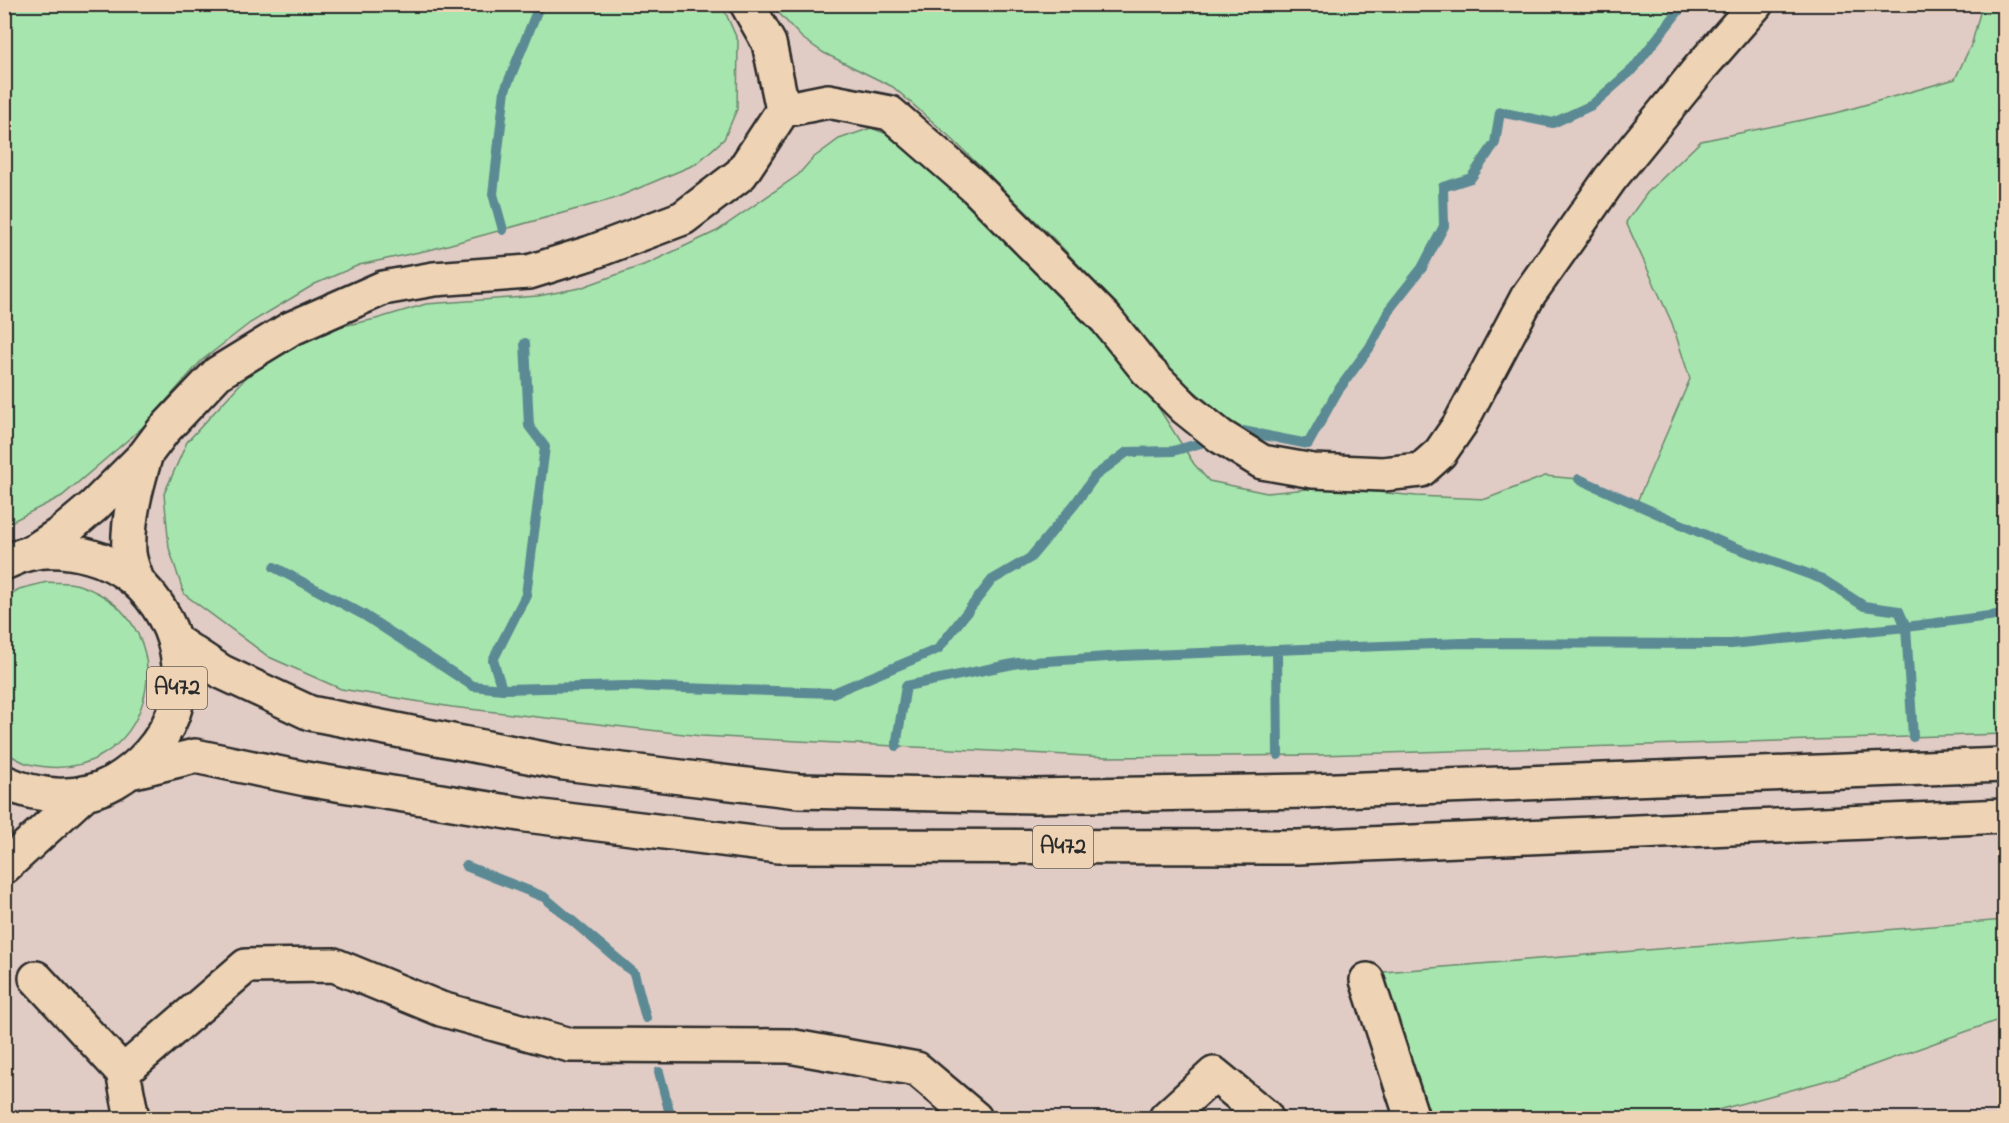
<svg xmlns="http://www.w3.org/2000/svg" width="2009" height="1123" viewBox="0 0 2009 1123" font-family="'Indie Flower',sans-serif">
<style>
.green{fill:#a6e5ad;stroke:#68886c;stroke-width:1.5}
.lines{fill:none;stroke-linecap:round;stroke-linejoin:round}
.stream{stroke:#5c8a94;stroke-width:10}
.minor-casing{stroke:#2b2b2b;stroke-width:38}
.major-casing{stroke:#2b2b2b;stroke-width:38}
.minor{stroke:#eed3b5;stroke-width:33}
.major{stroke:#eed3b5;stroke-width:33}
.labels{text-anchor:middle;dominant-baseline:central;stroke-width:4.5;stroke-linejoin:round;paint-order:stroke}
.shield{fill:#eed3b5;stroke:#665d54;stroke-width:1.5}
.shield-label{font-size:24px;font-weight:bold;fill:#2b2b2b}
</style>
<rect width="100%" height="100%" fill="#e1cbc5"/>
<filter id="ink" filterUnits="userSpaceOnUse"><feTurbulence type="fractalNoise" baseFrequency=".0167" numOctaves="2"/><feDisplacementMap in="SourceGraphic" scale="12" xChannelSelector="R" yChannelSelector="G"/><feConvolveMatrix kernelMatrix="1 2 1 2 8 2 1 2 1" color-interpolation-filters="sRGB"/></filter>
<g filter="url(#ink)">
<path class="green" d="M 5,4 L 722,5 L 738,41 L 737,109 L 724,139 L 696,164 L 613,199 L 433,249 L 359,265 L 315,284 L 250,323 L 201,361 L 143,427 L 62,496 L 5,525 Z
M 774,5 L 1684,5 L 1633,69 L 1592,105 L 1553,123 L 1500,112 L 1495,143 L 1471,178 L 1443,187 L 1444,226 L 1422,268 L 1391,307 L 1370,347 L 1337,392 L 1308,444 L 1243,431 L 1222,414 L 1170,371 L 1119,308 L 1057,242 L 951,138 L 893,87 L 824,53 L 802,38 L 777,11 Z
M 1982,5 L 2004,5 L 2004,734 L 1319,755 L 1107,757 L 701,736 L 452,707 L 341,689 L 269,657 L 184,594 L 169,548 L 164,494 L 187,442 L 252,371 L 323,330 L 376,319 L 426,304 L 538,296 L 580,288 L 649,263 L 717,231 L 798,175 L 813,158 L 839,139 L 871,128 L 901,139 L 1030,256 L 1148,391 L 1194,464 L 1209,481 L 1267,493 L 1328,487 L 1416,496 L 1486,499 L 1545,476 L 1579,479 L 1636,504 L 1690,379 L 1672,323 L 1626,222 L 1647,193 L 1701,141 L 1836,113 L 1955,79 L 1972,43 Z
M 47,582 C 57,583 69,582 79,585 C 197,625 149,793 29,764 C 21,762 12,756 5,752 L 5,598 L 19,589 Z
M 2004,920 L 2004,1018 L 1843,1076 L 1688,1118 L 1432,1118 L 1372,973 Z"/>
<g class="lines">
<path class="stream" d="M 503,230 L 493,194 L 505,90 L 540,4
M 1230,434 L 1243,431 L 1308,444 L 1337,392 L 1370,347 L 1391,307 L 1422,268 L 1444,226 L 1443,187 L 1471,178 L 1495,143 L 1500,112 L 1553,123 L 1592,105 L 1633,69 L 1684,4
M 1579,479 L 1726,544 L 1822,579 L 1864,606 L 1899,611 L 1906,627 L 1913,737
M 274,567 L 364,615 L 473,686 L 502,689 L 625,686 L 833,693 L 938,649 L 992,580 L 1030,558 L 1075,504 L 1095,476 L 1127,452 L 1173,451 L 1215,439
M 1277,651 L 1278,755
M 502,689 L 493,660 L 526,595 L 545,447 L 529,426 L 525,343
M 896,746 L 906,686 L 1018,663 L 1122,656 L 1462,643 L 1731,644 L 1906,627 L 2004,614
M 466,866 L 544,897 L 634,973 L 646,1018
M 659,1072 L 671,1118"/>
<defs>
<path id="minor" d="M 783,110 L 828,101 L 890,113 L 976,188 L 1106,319 L 1146,369 L 1185,408 L 1220,436 L 1262,462 L 1313,471 L 1383,474 L 1421,470 L 1440,453 L 1460,424 L 1529,294 L 1554,259 L 1610,179 L 1700,68 L 1756,4
M 31,553 L 63,532 L 94,506 L 145,455 L 163,431 L 218,373 L 290,329 L 383,288 L 434,279 L 529,272 L 590,253 L 683,218 L 741,174 L 783,110 L 769,43 L 747,4
M 137,580 C 134,572 130,562 129,553 C 127,520 136,488 145,457
M 36,978 L 123,1072 L 246,966 L 334,965 L 441,1009 L 570,1045 L 789,1046 L 917,1069 L 975,1118
M 1367,980 L 1412,1118
M 123,1072 L 132,1118
M 1166,1118 L 1214,1074 L 1265,1116"/>
<path id="major" d="M 4,563 C 13,559 22,555 30,553 C 49,549 71,551 89,556 C 155,573 196,649 173,714 C 162,743 140,767 114,782 C 80,801 39,798 4,782
M 175,641 L 222,672 L 310,713 L 564,763 L 798,791 L 1033,796 L 1310,791 L 2004,765
M 130,772 L 195,756 L 306,779 L 526,815 L 778,846 L 1298,847 L 2004,816
M 4,867 L 85,793"/>
</defs>
<use href="#minor" class="minor-casing"/>
<use href="#major" class="major-casing"/>
<use href="#minor" class="minor"/>
<use href="#major" class="major"/>
</g>
</g>
<g class="labels">
<g class="shield">
<rect x="147" y="667" width="60" height="42" rx="4.5"/>
<rect x="1033" y="826" width="60" height="42" rx="4.5"/>
</g>
<g class="shield-label">
<text x="177" y="688">A472</text>
<text x="1063" y="847">A472</text>
</g>
</g>
<rect width="2009" height="1123" fill="none" stroke="#eed3b5" stroke-width="24"/>
<rect x="12" y="12" width="1985" height="1099" fill="none" stroke="#2b2b2b" stroke-width="2" filter="url(#ink)"/>
</svg>
